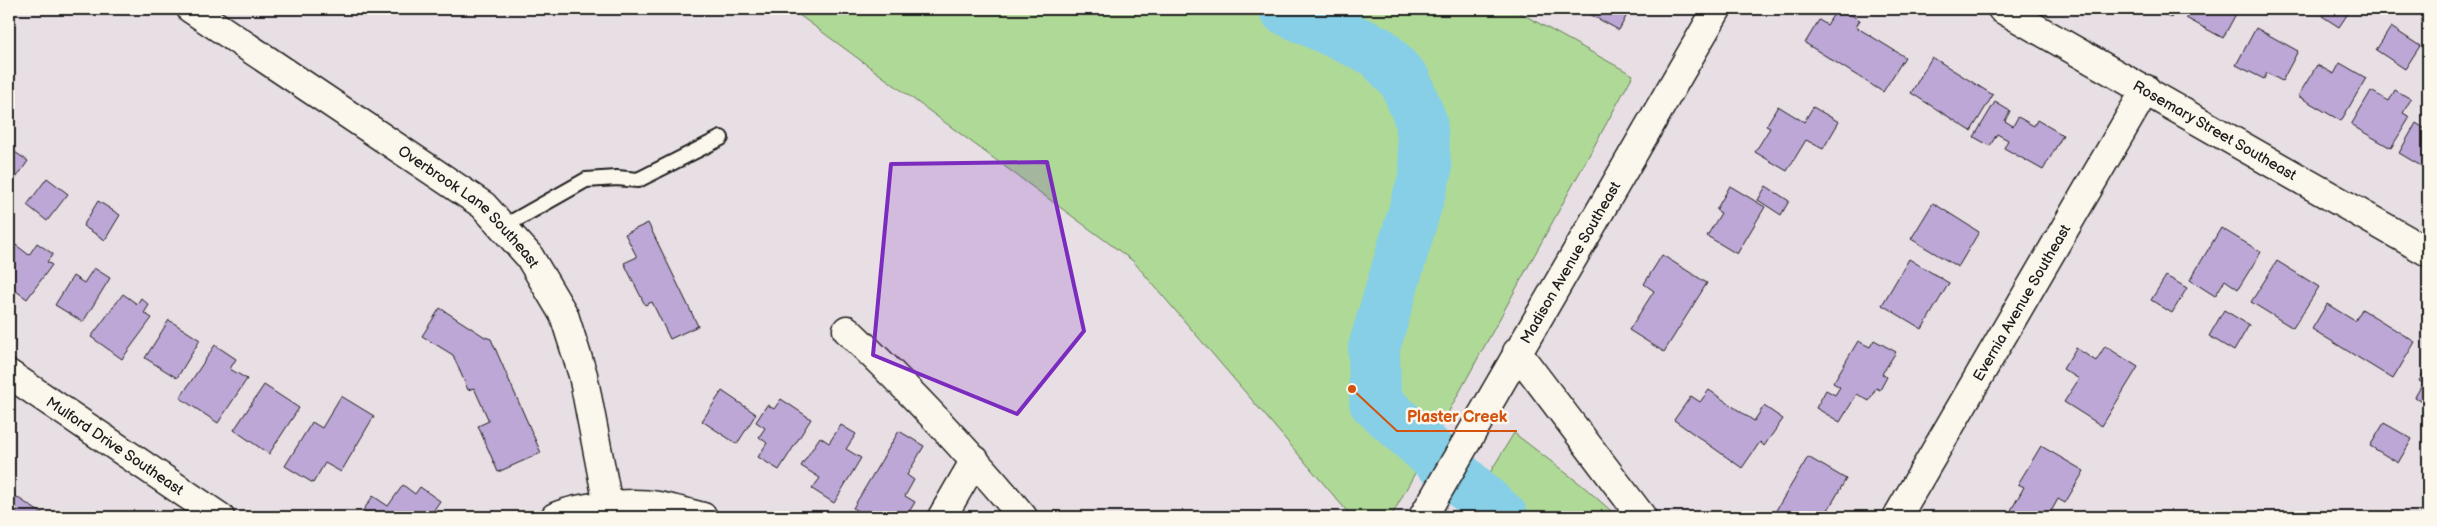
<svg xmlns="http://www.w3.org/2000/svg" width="2437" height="526" viewBox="0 0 2437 526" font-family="'Balsamiq Sans',sans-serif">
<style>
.green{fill:#afd997;stroke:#667a5a}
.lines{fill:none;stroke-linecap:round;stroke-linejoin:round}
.river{stroke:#86cfe7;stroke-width:52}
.building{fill:#bca7d6;stroke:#1c1c1c}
.service-casing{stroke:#1c1c1c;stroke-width:18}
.minor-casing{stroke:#1c1c1c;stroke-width:31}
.tertiary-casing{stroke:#1c1c1c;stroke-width:31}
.service{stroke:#fbf7ec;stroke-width:14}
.minor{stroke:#fbf7ec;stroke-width:28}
.tertiary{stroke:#fbf7ec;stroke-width:28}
.marked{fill:#7b2cbf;fill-opacity:0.2;stroke:#7b2cbf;stroke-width:4;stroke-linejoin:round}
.labels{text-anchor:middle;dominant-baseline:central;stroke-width:5;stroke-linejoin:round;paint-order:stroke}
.street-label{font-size:15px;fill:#1c1c1c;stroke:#fbf7ec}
.leader{fill:none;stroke:#d4530e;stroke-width:2}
.callout-dot{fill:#d4530e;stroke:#fbf7ec;stroke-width:2}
.callout-label{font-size:16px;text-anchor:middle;font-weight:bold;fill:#d4530e;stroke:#fbf7ec;stroke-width:5;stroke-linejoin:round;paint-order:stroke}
</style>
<rect width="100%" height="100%" fill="#e8dfe5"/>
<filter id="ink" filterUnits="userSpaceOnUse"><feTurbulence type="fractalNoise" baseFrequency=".02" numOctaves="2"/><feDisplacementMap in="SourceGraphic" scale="10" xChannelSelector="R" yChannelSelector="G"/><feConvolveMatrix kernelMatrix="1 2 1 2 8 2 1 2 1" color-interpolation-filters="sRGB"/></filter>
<g filter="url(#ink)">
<path class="green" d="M 791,9 L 1513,9 L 1633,75 L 1391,517 L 1352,517 L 1133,261 Z
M 1514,433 L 1583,486 L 1618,517 L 1463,517 Z"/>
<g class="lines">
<path class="river" d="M 1285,9 L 1378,52 L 1405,81 L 1421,121 L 1426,171 L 1374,348 L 1375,402 L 1502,517"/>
</g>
<path class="building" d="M 1595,9 L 1630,9 L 1619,30 L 1591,15 Z
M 1837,9 L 1841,9 L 1860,20 L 1856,27 L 1905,57 L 1883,92 L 1805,43 L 1819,20 L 1827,25 Z
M 2155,9 L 2176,9 L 2171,18 Z
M 2191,9 L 2236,9 L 2238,10 L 2223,38 L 2186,18 Z
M 2326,9 L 2351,9 L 2339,27 L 2322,16 Z
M 2391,27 L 2420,46 L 2405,69 L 2376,50 Z
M 2256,28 L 2298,51 L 2282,81 L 2267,73 L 2264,79 L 2236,65 Z
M 1932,57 L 1993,95 L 1971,131 L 1911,93 Z
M 2340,63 L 2366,78 L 2341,121 L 2298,96 L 2317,65 L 2334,74 Z
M 2395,90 L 2411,99 L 2403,113 L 2410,117 L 2391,148 L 2351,125 L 2371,91 L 2389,101 Z
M 1995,102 L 2010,111 L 2005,121 L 2013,126 L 2018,117 L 2034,126 L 2037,120 L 2063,135 L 2043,170 L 2004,148 L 2008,140 L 1997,134 L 1990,146 L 1974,137 Z
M 1778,106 L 1804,122 L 1813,107 L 1839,122 L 1823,149 L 1806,140 L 1787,171 L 1755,152 L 1770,128 L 1766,126 Z
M 2416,123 L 2428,131 L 2428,170 L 2399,153 Z
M 9,148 L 28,161 L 14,181 L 9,178 Z
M 47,178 L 68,194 L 47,221 L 27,205 Z
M 1730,186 L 1765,207 L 1737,254 L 1707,236 L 1721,213 L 1716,210 Z
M 1766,186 L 1789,201 L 1781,215 L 1758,200 Z
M 98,201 L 120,215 L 105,240 L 83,226 Z
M 1933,203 L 1979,232 L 1958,267 L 1911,239 Z
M 648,223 L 698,326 L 670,339 L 652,302 L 645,305 L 624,263 L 637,257 L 625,234 Z
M 2221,228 L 2261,252 L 2238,289 L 2225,280 L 2215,296 L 2190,280 Z
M 37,243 L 53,254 L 47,262 L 52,265 L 27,299 L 9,286 L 9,256 L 16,245 L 29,255 Z
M 1662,255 L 1707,283 L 1664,352 L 1629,330 L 1654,291 L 1644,284 Z
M 1909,259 L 1949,283 L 1922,329 L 1882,305 Z
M 2277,261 L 2319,287 L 2293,328 L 2251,302 Z
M 94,268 L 110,278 L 83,322 L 55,305 L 73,276 L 84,283 Z
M 2166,276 L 2187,288 L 2172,313 L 2151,300 Z
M 123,294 L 137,304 L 141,298 L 149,305 L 144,313 L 152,318 L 122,359 L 91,337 Z
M 2327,304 L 2355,321 L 2362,309 L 2415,342 L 2393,379 L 2312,329 Z
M 440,308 L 485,337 L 491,339 L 541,453 L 498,472 L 478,426 L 489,421 L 474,388 L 468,390 L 453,355 L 422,336 Z
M 2224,310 L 2249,325 L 2234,351 L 2209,336 Z
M 169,320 L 200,340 L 177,378 L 145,358 Z
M 1874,340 L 1896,352 L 1882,374 L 1887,377 L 1880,390 L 1876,388 L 1869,401 L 1857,394 L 1840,422 L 1816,408 L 1826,390 L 1835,395 L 1840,387 L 1833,383 L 1858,341 L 1870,347 Z
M 215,345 L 236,359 L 230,369 L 247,379 L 218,423 L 180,398 Z
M 2105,346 L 2138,367 L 2102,426 L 2064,402 L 2079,379 L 2063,369 L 2076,348 L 2096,361 Z
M 2428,364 L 2428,405 L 2415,397 L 2423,383 L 2419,381 Z
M 264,385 L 299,408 L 269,454 L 234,430 Z
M 1709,390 L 1754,421 L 1764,406 L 1783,419 L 1764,446 L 1760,442 L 1742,468 L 1674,420 L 1691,396 L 1700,402 Z
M 722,391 L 756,414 L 737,444 L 702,421 Z
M 341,396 L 374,416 L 341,472 L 325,463 L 313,483 L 285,466 L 312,422 L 322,428 Z
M 781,399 L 811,419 L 779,470 L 758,457 L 767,443 L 759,437 L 765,428 L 756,422 L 767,405 L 774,409 Z
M 2384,423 L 2412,439 L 2398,463 L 2370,446 Z
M 841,425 L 856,434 L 846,449 L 861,458 L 834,503 L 812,489 L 820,478 L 801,466 L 820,437 L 829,443 Z
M 899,431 L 924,446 L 907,475 L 914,480 L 905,496 L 915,502 L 906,517 L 869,517 L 853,508 Z
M 2041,446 L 2084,471 L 2065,503 L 2058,499 L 2048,517 L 2019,517 L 2010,512 L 2024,487 L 2018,484 Z
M 1808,457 L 1846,479 L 1824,517 L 1772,517 Z
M 403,485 L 415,494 L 420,487 L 440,501 L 429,517 L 368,517 L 362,512 L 373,496 L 388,506 Z
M 9,492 L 44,515 L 43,517 L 9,517 Z"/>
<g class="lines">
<defs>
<path id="service" d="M 503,227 L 586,180 L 617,178 L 638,180 L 721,138"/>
<g id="minor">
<path id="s1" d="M 191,9 L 483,205 L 529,256 L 564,315 L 583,375 L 608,505"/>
<path id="s2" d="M 2002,9 L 2428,252"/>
<path d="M 847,330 C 909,389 968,451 1023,517"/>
<path d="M 1517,352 L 1642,517"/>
<path id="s3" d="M 9,374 L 220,517"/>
<path d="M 555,517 C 580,506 631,501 658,506 C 673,509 688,513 703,517"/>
<path d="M 942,517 L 975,460"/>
<path id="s4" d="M 1897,517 L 2146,89"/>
</g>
<g id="tertiary">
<path id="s5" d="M 1423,517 L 1717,9"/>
</g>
</defs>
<use href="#service" class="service-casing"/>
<use href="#minor" class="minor-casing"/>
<use href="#tertiary" class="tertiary-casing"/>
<use href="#service" class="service"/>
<use href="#minor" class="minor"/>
<use href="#tertiary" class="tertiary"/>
</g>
</g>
<path class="marked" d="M 1047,162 L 1084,331 L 1017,414 L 873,355 L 891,164 Z"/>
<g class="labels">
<g class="street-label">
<text stroke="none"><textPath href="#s2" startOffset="245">Rosemary Street Southeast</textPath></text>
<text stroke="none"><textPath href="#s1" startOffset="342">Overbrook Lane Southeast</textPath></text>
<text stroke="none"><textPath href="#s5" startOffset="294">Madison Avenue Southeast</textPath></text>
<text stroke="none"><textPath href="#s4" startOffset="248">Evernia Avenue Southeast</textPath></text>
<text stroke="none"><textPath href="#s3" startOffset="128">Mulford Drive Southeast</textPath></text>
</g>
</g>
<path class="leader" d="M1352 389L1397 431H1517"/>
<circle class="callout-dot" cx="1352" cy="389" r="5"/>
<g class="callout-label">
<text x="1457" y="422">Plaster Creek</text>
</g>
<rect width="2437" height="526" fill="none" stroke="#fbf7ec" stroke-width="30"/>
<rect x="15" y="15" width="2407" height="496" fill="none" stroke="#1c1c1c" stroke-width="2" filter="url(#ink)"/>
</svg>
